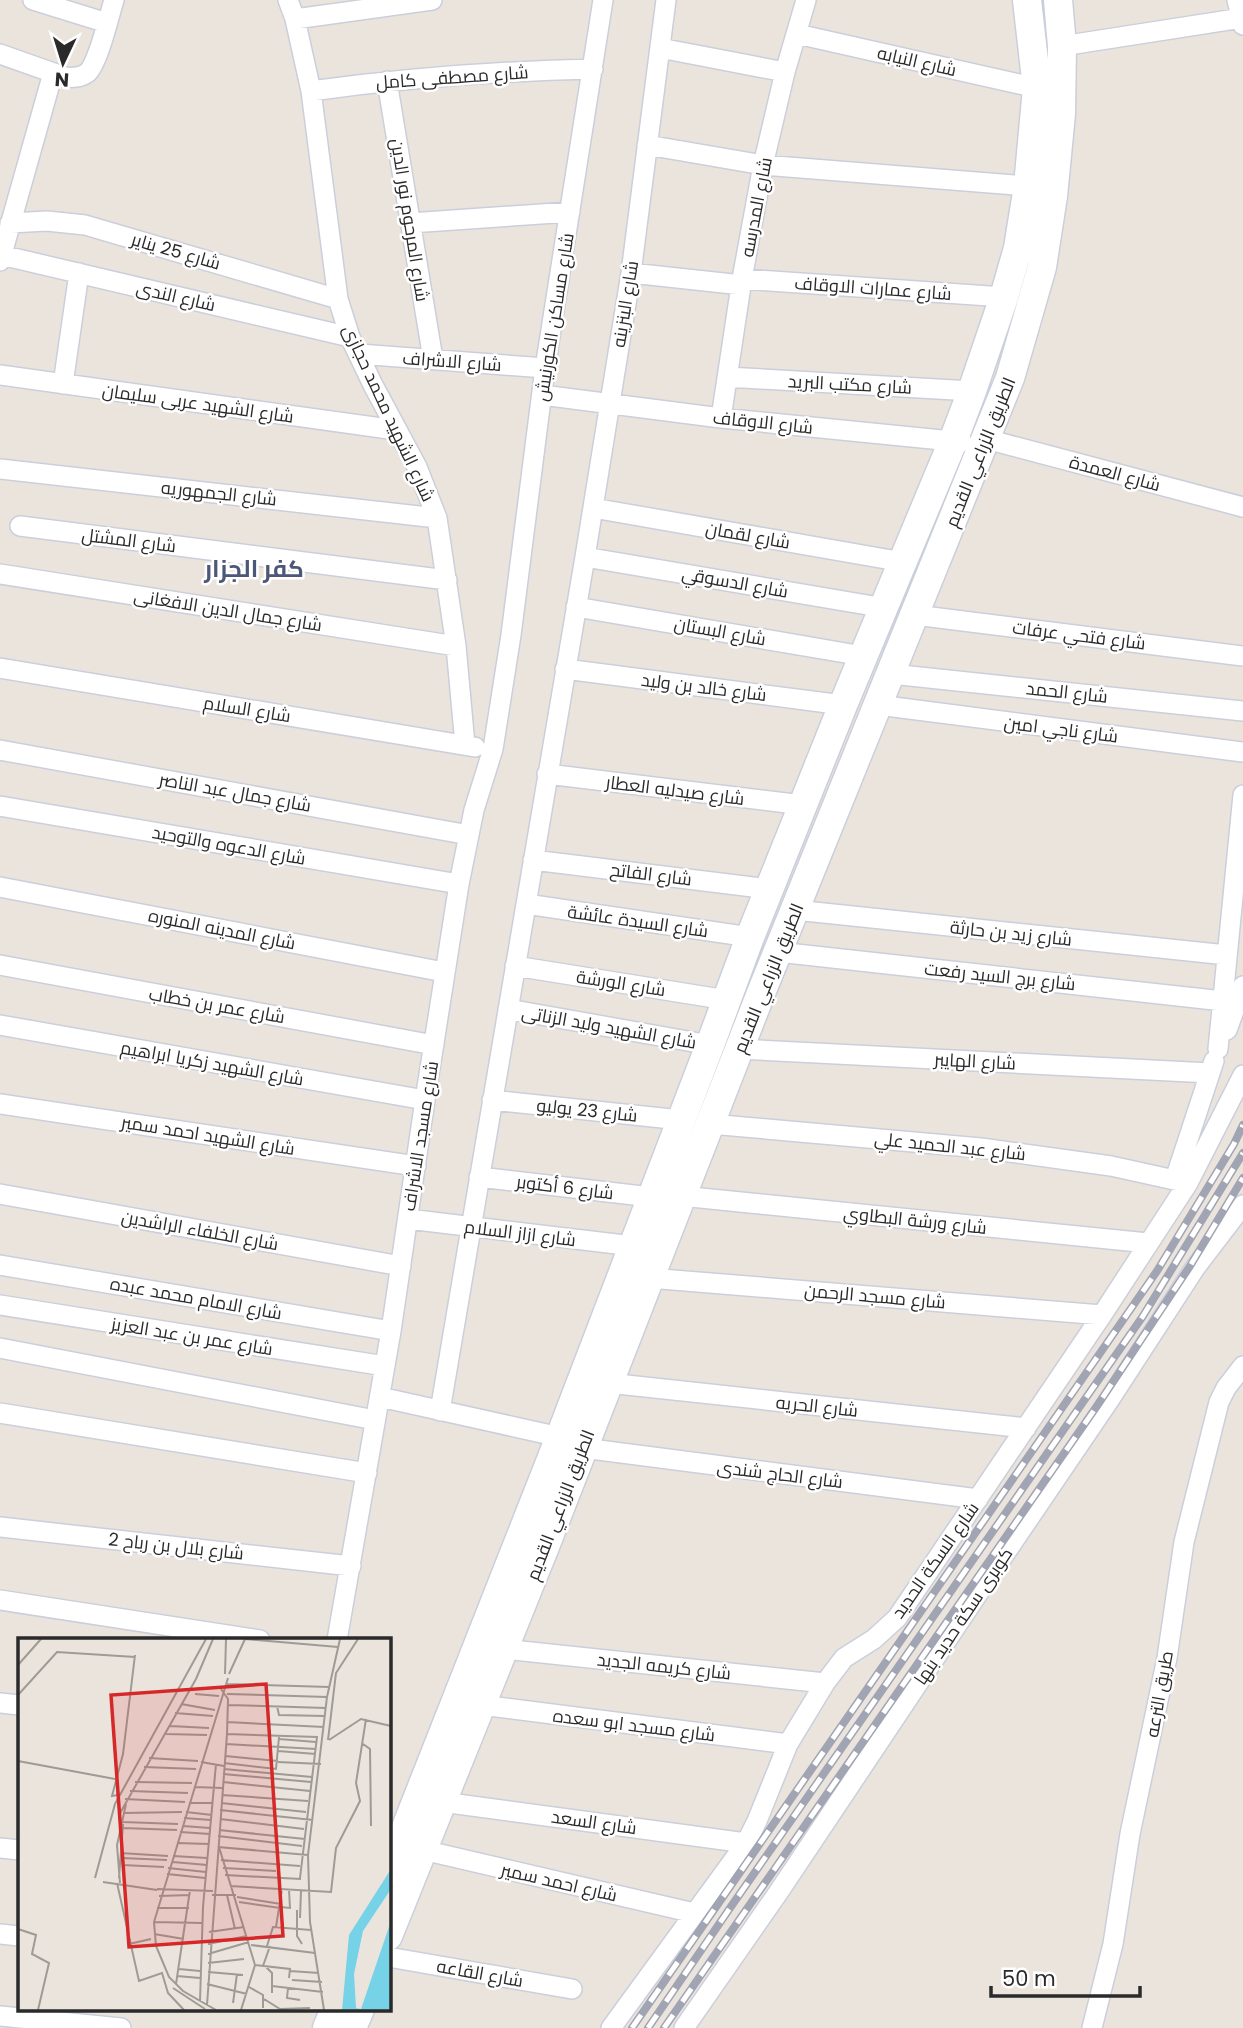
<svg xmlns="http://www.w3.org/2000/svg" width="1243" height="2028" viewBox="0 0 1243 2028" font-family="Poppins,Cairo,sans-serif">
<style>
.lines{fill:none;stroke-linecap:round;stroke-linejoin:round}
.street-casing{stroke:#cbcfdb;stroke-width:22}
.secondary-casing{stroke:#cbcfdb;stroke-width:31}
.street{stroke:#fff;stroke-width:19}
.secondary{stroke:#fff;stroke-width:28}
.rail-casing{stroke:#a0a4b3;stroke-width:8}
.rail{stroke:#fff;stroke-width:5;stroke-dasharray:16;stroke-linecap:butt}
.labels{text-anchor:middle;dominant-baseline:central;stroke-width:5;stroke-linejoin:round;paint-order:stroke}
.street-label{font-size:18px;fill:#2a2a2a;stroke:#fff}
.district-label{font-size:24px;font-weight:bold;fill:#4d5878;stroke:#fff}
.inset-road{fill:none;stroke:#9e9a95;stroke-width:2}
.view{fill:#d62828;fill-opacity:0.15;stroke:#d62828;stroke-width:3.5}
.inset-edge{fill:none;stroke:#2a2a2a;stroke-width:3.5}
</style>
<rect width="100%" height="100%" fill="#ebe4dd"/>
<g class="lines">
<defs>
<path id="street" d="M 33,0 L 107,23
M 288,0 L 295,19 L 311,91 L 338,299 L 350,337 L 373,385 L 417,467 L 437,518 L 456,646 L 465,745
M 1237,0 L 1243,25
M 295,19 L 432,0
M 797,34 L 1037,88
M 1062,46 L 1242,18
M 660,48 L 785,72
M 0,54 L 65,77 C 73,78 80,78 87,73 C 98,64 109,16 114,0
M 387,81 L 433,359
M 311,91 C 405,78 498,71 593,69
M 647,145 L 763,165 L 1028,186
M 10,223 L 47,221 L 85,225 L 338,299
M 410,223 L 570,212
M 1,255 L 350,337
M 0,261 L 53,73
M 631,273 L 742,285
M 742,279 L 1004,297
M 359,354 L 545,368
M 0,375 L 396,430
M 727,377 L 972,391
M 63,384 L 79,273
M 542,395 L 721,418 L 962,442
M 721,418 L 742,279 L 763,165 L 785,72 L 806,0
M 986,439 L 1243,507
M 0,469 L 437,518
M 593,508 L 903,562
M 20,526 L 447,580
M 585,557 L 885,608
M 0,574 L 456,646
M 576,607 L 863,656
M 915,615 L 1243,656
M 0,668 L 475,747
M 565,669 L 843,705
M 891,674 L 1243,711
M 878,705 L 1243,752
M 0,750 L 469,835
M 547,774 L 803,805
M 0,806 L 459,884
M 533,860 L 769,889
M 0,887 L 444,972
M 526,904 L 750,937
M 795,910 L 1227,955
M 778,952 L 1223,1001
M 0,965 L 434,1045
M 515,966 L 727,1000
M 508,1009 L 710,1045
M 0,1025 L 425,1100
M 1227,1030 L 1243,986
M 739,1049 L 1210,1073
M 1218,1049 L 1243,795
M 492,1100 L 681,1120
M 0,1104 L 416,1166
M 710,1124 L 981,1148 L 1111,1166 L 1188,1183
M 479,1177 L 651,1197
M 1175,1179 L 1214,1061
M 0,1194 L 401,1266
M 681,1196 L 1148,1243
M 408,1219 L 633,1246
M 0,1265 L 391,1331
M 649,1278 L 1102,1315
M 0,1305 L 385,1366
M 0,1348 L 375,1420
M 608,1383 L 1026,1428
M 380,1397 L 560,1437
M 440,1411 L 585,557 L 631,273 L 666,0
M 0,1413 L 367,1473
M 583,1448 L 978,1499
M 0,1527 L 351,1566
M 0,1600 L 260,1640
M 337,1640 L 391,1331 L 425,1100 L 459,884 L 474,810 L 493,749 L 511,635 L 545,368 L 603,0
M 503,1649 L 825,1683
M 0,1703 L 19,1705
M 481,1705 L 788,1744
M 442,1802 L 746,1843
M 0,1848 L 19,1850
M 423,1850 L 694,1913
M 0,1934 L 19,1936
M 388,1957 L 572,1989
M 0,2016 L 121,2028
M 611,2028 L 746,1843 L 757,1821 L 788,1744 L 825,1683 L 844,1658 L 874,1639 L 897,1618 L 1102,1315 L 1188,1183 L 1243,1075
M 684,2028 L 780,1890 L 983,1586 L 1110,1399 L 1195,1268 L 1243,1205
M 1092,2028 L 1113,1944 L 1130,1834 L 1167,1658 L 1184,1542 L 1219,1402 L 1226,1388 L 1243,1366"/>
<path id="secondary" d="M 388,1873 L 560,1437 L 710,1045 L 750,937 L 843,705 L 953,441 L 972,391 L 1004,297 L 1018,248 L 1028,186 L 1037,88 L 1027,0
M 388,1936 L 546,1544 L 763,988 L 1010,378 L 1042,267 L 1053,196 L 1061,114 L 1062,46 L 1058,0
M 327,2028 L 335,2009
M 352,2028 L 360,2009"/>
</defs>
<use href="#street" class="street-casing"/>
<use href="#secondary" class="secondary-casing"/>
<use href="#street" class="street"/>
<use href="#secondary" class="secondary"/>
<defs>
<path id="rail" d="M 632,2028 L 1157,1271 L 1234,1144 L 1243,1125
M 648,2028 L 730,1908 L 1143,1316 L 1243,1153
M 664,2028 L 1097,1406 L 1190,1266 L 1243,1178"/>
</defs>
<use href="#rail" class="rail-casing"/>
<use href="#rail" class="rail"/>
</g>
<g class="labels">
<g class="street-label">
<text transform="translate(917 61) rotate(13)">شارع النيابه</text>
<text transform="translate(452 77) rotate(-4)">شارع مصطفى كامل</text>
<text transform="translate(756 207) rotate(-79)">شارع المدرسه</text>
<text transform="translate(410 220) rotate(81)">شارع المرحوم نور الدين</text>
<text transform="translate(176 251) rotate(16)">شارع 25 يناير</text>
<text transform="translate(873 288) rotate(4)">شارع عمارات الاوقاف</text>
<text transform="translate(176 296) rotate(13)">شارع الندى</text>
<text transform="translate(625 304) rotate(-81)">شارع البنزينه</text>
<text transform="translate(554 317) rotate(-81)">شارع مساكن الكورنيش</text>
<text transform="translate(452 361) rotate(4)">شارع الاشراف</text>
<text transform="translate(850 384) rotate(3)">شارع مكتب البريد</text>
<text transform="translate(198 403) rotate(8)">شارع الشهيد عربى سليمان</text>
<text transform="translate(389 413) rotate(65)">شارع الشهيد محمد حجازى</text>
<text transform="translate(763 422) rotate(6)">شارع الاوقاف</text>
<text transform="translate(980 452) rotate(-68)">الطريق الزراعي القديم</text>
<text transform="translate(1115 473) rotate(15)">شارع العمدة</text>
<text transform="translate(219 493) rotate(6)">شارع الجمهوريه</text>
<text transform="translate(748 535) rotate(10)">شارع لقمان</text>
<text transform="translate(129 540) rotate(7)">شارع المشتل</text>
<text transform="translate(735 582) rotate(10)">شارع الدسوقي</text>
<text transform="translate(228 610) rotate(9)">شارع جمال الدين الافغانى</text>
<text transform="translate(720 631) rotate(10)">شارع البستان</text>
<text transform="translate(1079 635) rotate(7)">شارع فتحي عرفات</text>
<text transform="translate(704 687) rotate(7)">شارع خالد بن وليد</text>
<text transform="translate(1067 692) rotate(6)">شارع الحمد</text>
<text transform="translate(247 709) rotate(9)">شارع السلام</text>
<text transform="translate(1061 729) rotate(7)">شارع ناجي امين</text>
<text transform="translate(675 790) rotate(7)">شارع صيدليه العطار</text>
<text transform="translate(235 792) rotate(10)">شارع جمال عبد الناصر</text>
<text transform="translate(229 845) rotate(10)">شارع الدعوه والتوحيد</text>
<text transform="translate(651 874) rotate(7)">شارع الفاتح</text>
<text transform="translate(638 921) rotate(8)">شارع السيدة عائشة</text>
<text transform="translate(222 929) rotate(11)">شارع المدينه المنوره</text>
<text transform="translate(1011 933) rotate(6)">شارع زيد بن حارثة</text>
<text transform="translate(1000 976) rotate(6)">شارع برج السيد رفعت</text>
<text transform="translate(768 978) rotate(-68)">الطريق الزراعي القديم</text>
<text transform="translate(621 983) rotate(9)">شارع الورشة</text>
<text transform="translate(217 1005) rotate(10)">شارع عمر بن خطاب</text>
<text transform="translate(609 1027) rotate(10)">شارع الشهيد وليد الزناتى</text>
<text transform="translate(975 1061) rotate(3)">شارع الهايبر</text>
<text transform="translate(212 1063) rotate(10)">شارع الشهيد زكريا ابراهيم</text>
<text transform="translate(587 1110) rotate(6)">شارع 23 يوليو</text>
<text transform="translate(208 1135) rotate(9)">شارع الشهيد احمد سمير</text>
<text transform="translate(420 1136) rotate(-81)">شارع مسجد الاشراف</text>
<text transform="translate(950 1146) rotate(6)">شارع عبد الحميد علي</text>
<text transform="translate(565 1187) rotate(7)">شارع 6 أكتوبر</text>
<text transform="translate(915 1220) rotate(6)">شارع ورشة البطاوي</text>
<text transform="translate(200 1230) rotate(10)">شارع الخلفاء الراشدين</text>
<text transform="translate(520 1233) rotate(7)">شارع ازاز السلام</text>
<text transform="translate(875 1296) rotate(5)">شارع مسجد الرحمن</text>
<text transform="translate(196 1298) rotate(10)">شارع الامام محمد عبده</text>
<text transform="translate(192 1336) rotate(9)">شارع عمر بن عبد العزيز</text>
<text transform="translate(817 1406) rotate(6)">شارع الحريه</text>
<text transform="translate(780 1474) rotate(7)">شارع الحاج شندى</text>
<text transform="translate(560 1505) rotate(-69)">الطريق الزراعي القديم</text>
<text transform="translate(176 1546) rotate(6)">شارع بلال بن رباح 2</text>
<text transform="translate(935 1560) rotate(-55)">شارع السكة الحديد</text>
<text transform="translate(963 1616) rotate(-56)">كوبرى سكة حديد بنها</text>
<text transform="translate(664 1666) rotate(6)">شارع كريمه الجديد</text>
<text transform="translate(1159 1694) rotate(-80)">طريق الترعه</text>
<text transform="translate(634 1725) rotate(7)">شارع مسجد ابو سعده</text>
<text transform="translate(594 1822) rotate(8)">شارع السعد</text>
<text transform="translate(559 1882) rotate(13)">شارع احمد سمير</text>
<text transform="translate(480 1973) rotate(10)">شارع القاعه</text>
</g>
<g class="district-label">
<text x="254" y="568">كفر الجزار</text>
</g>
</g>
<g transform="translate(18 1638)">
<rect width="373" height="373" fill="#ebe4dd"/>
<path d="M 373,231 L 373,251 L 345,293 L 336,336 L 338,370 L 343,371 L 373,283 L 373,372 L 324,372 L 331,297 Z" fill="#76d2e7"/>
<path class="inset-road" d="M 227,1 L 320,9M 0,27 L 23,1M 207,36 L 208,1M 211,36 L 227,1M 208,46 L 311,49M 177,56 L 201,58M 209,56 L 309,59M 0,57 L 39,14 L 117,19M 163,66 L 197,72M 210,67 L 308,70M 259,68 L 261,77 L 307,78M 157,75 L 195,78M 209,84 L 306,89M 152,88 L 191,90M 148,96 L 189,97M 209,96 L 300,99M 261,101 L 298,104M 310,102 L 318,35 L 340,1M 311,102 L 343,81 L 373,88M 208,106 L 298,111M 345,106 L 352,111 L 353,188M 260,113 L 298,116M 207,118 L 260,123M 131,120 L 180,123M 0,123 L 97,141M 183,124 L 206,128M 260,124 L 303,126M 206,125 L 258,131 L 261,99M 126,129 L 178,131M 206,131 L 294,139M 205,136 L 293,144M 117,144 L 174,145M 205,144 L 292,153M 177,149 L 204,150M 112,153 L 170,155M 100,157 L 94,158 L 105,116 L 117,17M 204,157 L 290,163M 107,161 L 167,164M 171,165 L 195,165M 203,165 L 288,174M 202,172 L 295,182M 168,174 L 194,177M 106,175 L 164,174M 101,177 L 178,41 L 195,1M 166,180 L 193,182M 202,181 L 286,191M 105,184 L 160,186M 165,188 L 192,190M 105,190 L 159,192M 201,192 L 287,201M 162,194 L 192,196M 200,198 L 284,208M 159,205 L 191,206M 200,209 L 290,217M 201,209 L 237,327 L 223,372M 102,215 L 150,218M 155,218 L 189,220M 104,220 L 149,222M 203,222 L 282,228M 155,224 L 189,227M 104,227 L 146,229M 150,230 L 188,234M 205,230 L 258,233M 149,236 L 187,240M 207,237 L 283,241M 77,240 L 97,166 L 188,1M 101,240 L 105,186M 282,240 L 299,99M 85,244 L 139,252M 99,245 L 121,343 L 144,335 L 150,355 L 166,372M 102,245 L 99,207 L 108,166M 212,248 L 313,254 L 318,210 L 342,163 L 338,145 L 348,81M 139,251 L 195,253M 194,257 L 218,257M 209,257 L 217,291M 141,258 L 172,257M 219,259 L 263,266M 221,264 L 262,270M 262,269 L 272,270 L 271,252M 139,270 L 171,270M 279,272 L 279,298 L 284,306M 282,280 L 283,253M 136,284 L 184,285M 258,289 L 264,251M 0,291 L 18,297 L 14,316 L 31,325 L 20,372M 191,294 L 226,289M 136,296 L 166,301M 111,306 L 133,301M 190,306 L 229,298M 233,307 L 297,315M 249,308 L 255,289 L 293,292M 190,316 L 231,304M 190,325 L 226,321M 237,327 L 272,331 L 271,340M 245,328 L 252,308M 247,328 L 254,335 L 254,355M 161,331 L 182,333M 272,333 L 301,335M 190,334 L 225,337M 159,338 L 182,340M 274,342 L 304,344M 158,346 L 172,252M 189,346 L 229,356M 254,348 L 305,354M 231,349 L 245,357 L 245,370M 155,350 L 187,371M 270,350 L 269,360 L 282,362M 246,361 L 262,371 L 292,370M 182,363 L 185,269 L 198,126M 215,365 L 219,336M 189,367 L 209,96 L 210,61 L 203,51M 198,372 L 165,353 L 151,339 L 138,308 L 136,284 L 210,40M 306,372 L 292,284 L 290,217 L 309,59 L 322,1"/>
<path class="view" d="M 248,46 L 265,298 L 111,309 L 93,57 Z"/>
<rect width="373" height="373" class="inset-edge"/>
</g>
<g transform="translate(63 63) rotate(184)" stroke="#ffffff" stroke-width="5" paint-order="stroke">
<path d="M0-5L12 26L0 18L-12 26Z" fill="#2a2a2a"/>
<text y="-10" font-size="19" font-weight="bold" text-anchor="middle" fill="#2a2a2a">N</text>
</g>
<path d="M991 1986v10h149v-10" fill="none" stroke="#2a2a2a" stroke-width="3.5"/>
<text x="1002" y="1986" font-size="21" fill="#2a2a2a" stroke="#ffffff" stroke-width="5" paint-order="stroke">50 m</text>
</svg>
